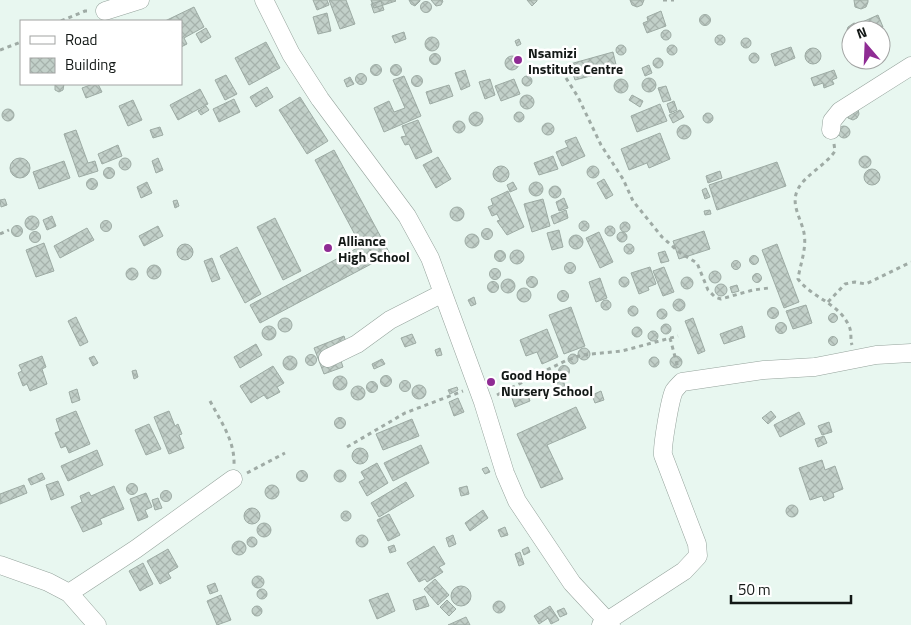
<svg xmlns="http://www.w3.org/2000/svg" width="911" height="625" viewBox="0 0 911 625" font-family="'Titillium Web',sans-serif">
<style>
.building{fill:url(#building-cross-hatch);stroke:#9daba4}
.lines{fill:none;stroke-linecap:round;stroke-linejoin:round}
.minor-casing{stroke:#95a39c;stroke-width:19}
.path{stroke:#9faba5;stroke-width:3;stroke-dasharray:4 4;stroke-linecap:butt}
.minor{stroke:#fff;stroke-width:18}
.poi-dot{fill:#8f2c94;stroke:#fff;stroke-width:2}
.labels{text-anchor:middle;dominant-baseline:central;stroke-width:5;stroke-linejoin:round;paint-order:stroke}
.poi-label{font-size:14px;font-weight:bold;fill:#131816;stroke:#fff;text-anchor:start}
</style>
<defs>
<pattern id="building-cross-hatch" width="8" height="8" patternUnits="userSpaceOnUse" patternTransform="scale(1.25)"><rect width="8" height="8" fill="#c2d0c9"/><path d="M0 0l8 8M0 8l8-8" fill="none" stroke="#a6b2ac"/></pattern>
</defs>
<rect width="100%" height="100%" fill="#e8f7f0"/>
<path class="building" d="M 313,0 L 327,0 L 329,5 L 317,10 Z
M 329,0 L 346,0 L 355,24 L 340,29 Z
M 371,0 L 395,0 L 396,1 L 374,8 Z
M 409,0 L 420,0 L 420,1 L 415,6 L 411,4 Z
M 431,0 L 442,0 L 443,1 L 441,5 L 436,6 Z
M 527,0 L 537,0 L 537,1 L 532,6 Z
M 630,0 L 644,0 L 642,5 L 637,7 L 632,5 Z
M 854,0 L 868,0 L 868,2 L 866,7 L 861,9 L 855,7 Z
M 381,1 L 384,10 L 374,13 L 371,4 Z
M420.5 7a5.5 5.5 0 1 1 11 0a5.5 5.5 0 1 1-11 0Z
M 194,7 L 204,27 L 184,38 L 187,44 L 181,47 L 181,21 L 165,21 Z
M 661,11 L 666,26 L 647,33 L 643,23 L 648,21 L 647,17 Z
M 327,13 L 331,31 L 318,34 L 313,17 Z
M699.5 20a5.5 5.5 0 1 1 11 0a5.5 5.5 0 1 1-11 0Z
M 878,15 L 883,27 L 877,30 L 863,30 L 860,23 Z
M 854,23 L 861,26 L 862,30 L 851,30 L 851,37 L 847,30 L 848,27 Z
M 206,28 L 211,37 L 201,43 L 196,34 Z
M661 35a5 5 0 1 1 10 0a5 5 0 1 1-10 0Z
M 404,32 L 406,39 L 395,43 L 392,36 Z
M715 40a5 5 0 1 1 10 0a5 5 0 1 1-10 0Z
M425 44a7 7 0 1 1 14 0a7 7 0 1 1-14 0Z
M741 43a5 5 0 1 1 10 0a5 5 0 1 1-10 0Z
M 519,39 L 521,44 L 517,46 L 515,41 Z
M 266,42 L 280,68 L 249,85 L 235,58 Z
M616 50a5 5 0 1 1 10 0a5 5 0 1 1-10 0Z
M667 50a5 5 0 1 1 10 0a5 5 0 1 1-10 0Z
M 791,47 L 795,58 L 775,66 L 771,54 Z
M805 56a8 8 0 1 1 16 0a8 8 0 1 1-16 0Z
M 613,52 L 617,69 L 575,80 L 570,64 Z
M749 58a5 5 0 1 1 10 0a5 5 0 1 1-10 0Z
M429.5 59a5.5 5.5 0 1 1 11 0a5.5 5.5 0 1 1-11 0Z
M505 63a7 7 0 1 1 14 0a7 7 0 1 1-14 0Z
M653 63a5 5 0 1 1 10 0a5 5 0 1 1-10 0Z
M370.5 70a5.5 5.5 0 1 1 11 0a5.5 5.5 0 1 1-11 0Z
M390.5 70a5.5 5.5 0 1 1 11 0a5.5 5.5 0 1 1-11 0Z
M 649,65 L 652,73 L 645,76 L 642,68 Z
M 465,70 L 470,86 L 461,90 L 455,73 Z
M 834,70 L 837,78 L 832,80 L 834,84 L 824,88 L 823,83 L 814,86 L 811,78 Z
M355.5 79a5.5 5.5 0 1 1 11 0a5.5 5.5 0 1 1-11 0Z
M 226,75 L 237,94 L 225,100 L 215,80 Z
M411.5 81a5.5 5.5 0 1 1 11 0a5.5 5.5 0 1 1-11 0Z
M522 81a5 5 0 1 1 10 0a5 5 0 1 1-10 0Z
M 404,76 L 421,116 L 384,132 L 374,108 L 389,101 L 394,112 L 405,108 L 393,80 Z
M 350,77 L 354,84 L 347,87 L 344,80 Z
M642 85a7 7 0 1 1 14 0a7 7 0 1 1-14 0Z
M 490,79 L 495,95 L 485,99 L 479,82 Z
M 514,79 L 520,94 L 501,101 L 495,86 Z
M614 86a7 7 0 1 1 14 0a7 7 0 1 1-14 0Z
M 55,84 L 64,84 L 63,90 L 59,92 L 55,90 Z
M 93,84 L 98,84 L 102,92 L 86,98 L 82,88 Z
M 449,85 L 453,96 L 430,104 L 426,92 Z
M 666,86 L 671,100 L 663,102 L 658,88 Z
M 267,87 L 273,97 L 256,107 L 250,97 Z
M 200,89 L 208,104 L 178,120 L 170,105 Z
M 632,95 L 643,101 L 640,107 L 629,100 Z
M520 102a7 7 0 1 1 14 0a7 7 0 1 1-14 0Z
M 300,97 L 328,141 L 307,154 L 279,110 Z
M 234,99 L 240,112 L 219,122 L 213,109 Z
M 133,100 L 142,120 L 128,126 L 119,106 Z
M 674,101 L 677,110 L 670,113 L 667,104 Z
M 660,104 L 667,121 L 637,132 L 631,116 Z
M 206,106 L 209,110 L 201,115 L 198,111 Z
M2 115a6 6 0 1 1 12 0a6 6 0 1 1-12 0Z
M 858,109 L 859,114 L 857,118 L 853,120 L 848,118 L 847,113 Z
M 680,110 L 684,117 L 673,123 L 669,115 Z
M514 117a5 5 0 1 1 10 0a5 5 0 1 1-10 0Z
M469 119a7 7 0 1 1 14 0a7 7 0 1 1-14 0Z
M703 118a5 5 0 1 1 10 0a5 5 0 1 1-10 0Z
M 418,120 L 432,152 L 416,159 L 409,144 L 405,145 L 401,137 L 406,136 L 402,126 Z
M453 127a6 6 0 1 1 12 0a6 6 0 1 1-12 0Z
M542 129a6 6 0 1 1 12 0a6 6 0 1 1-12 0Z
M677 132a7 7 0 1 1 14 0a7 7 0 1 1-14 0Z
M838 132a6 6 0 1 1 12 0a6 6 0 1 1-12 0Z
M 160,127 L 163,135 L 153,138 L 150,130 Z
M 76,130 L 88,163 L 95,161 L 98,171 L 79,177 L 64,134 Z
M 660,133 L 670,159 L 649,168 L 647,163 L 629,170 L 621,149 Z
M 576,137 L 585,156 L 562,166 L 556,152 L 568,147 L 565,141 Z
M 118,145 L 122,156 L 102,164 L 98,154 Z
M 334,150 L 390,254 L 260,323 L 250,305 L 361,246 L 315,160 Z
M859 162a6 6 0 1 1 12 0a6 6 0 1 1-12 0Z
M 553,156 L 558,169 L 539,175 L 534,163 Z
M 438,157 L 451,179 L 436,188 L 423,165 Z
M10 168a10 10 0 1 1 20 0a10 10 0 1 1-20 0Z
M 158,158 L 163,170 L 156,173 L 152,161 Z
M119 164a6 6 0 1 1 12 0a6 6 0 1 1-12 0Z
M 64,161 L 70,178 L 39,189 L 33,172 Z
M 777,162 L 786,186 L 717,210 L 709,185 Z
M493 174a8 8 0 1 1 16 0a8 8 0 1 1-16 0Z
M587 172a6 6 0 1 1 12 0a6 6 0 1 1-12 0Z
M103.5 173a5.5 5.5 0 1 1 11 0a5.5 5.5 0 1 1-11 0Z
M864 177a8 8 0 1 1 16 0a8 8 0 1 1-16 0Z
M 720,171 L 722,178 L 708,183 L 706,176 Z
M86.5 184a5.5 5.5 0 1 1 11 0a5.5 5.5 0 1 1-11 0Z
M 604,179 L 613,195 L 606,199 L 597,183 Z
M 147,182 L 152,193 L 141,198 L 137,187 Z
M 513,182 L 517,189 L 510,192 L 507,185 Z
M529 189a7 7 0 1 1 14 0a7 7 0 1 1-14 0Z
M549 192a6 6 0 1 1 12 0a6 6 0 1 1-12 0Z
M 706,188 L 710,197 L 705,199 L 702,190 Z
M 508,191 L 524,227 L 507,235 L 497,221 L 500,220 L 497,214 L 492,216 L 488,207 L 493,205 L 491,199 Z
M 564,198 L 568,208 L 559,211 L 556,202 Z
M 5,199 L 7,205 L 1,207 L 0,200 Z
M 543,199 L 550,226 L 532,232 L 524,204 Z
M 177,200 L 179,206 L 175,208 L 173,201 Z
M450 214a7 7 0 1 1 14 0a7 7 0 1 1-14 0Z
M 566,210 L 568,218 L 554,224 L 551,216 Z
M 710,210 L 711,214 L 705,215 L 704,211 Z
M25 223a7 7 0 1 1 14 0a7 7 0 1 1-14 0Z
M 52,216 L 56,226 L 47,230 L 43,220 Z
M 275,218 L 301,271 L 283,280 L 257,227 Z
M100.5 226a5.5 5.5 0 1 1 11 0a5.5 5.5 0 1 1-11 0Z
M579 226a5 5 0 1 1 10 0a5 5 0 1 1-10 0Z
M620 227a5 5 0 1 1 10 0a5 5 0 1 1-10 0Z
M11.5 231a5.5 5.5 0 1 1 11 0a5.5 5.5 0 1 1-11 0Z
M605 231a5 5 0 1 1 10 0a5 5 0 1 1-10 0Z
M 158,226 L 163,236 L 144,246 L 139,236 Z
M 87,228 L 94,240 L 60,258 L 54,246 Z
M481.5 234a5.5 5.5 0 1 1 11 0a5.5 5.5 0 1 1-11 0Z
M 559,230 L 563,247 L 552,250 L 547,233 Z
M 704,231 L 710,249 L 679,259 L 673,241 Z
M29.5 237a5.5 5.5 0 1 1 11 0a5.5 5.5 0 1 1-11 0Z
M617 237a5 5 0 1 1 10 0a5 5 0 1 1-10 0Z
M 599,232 L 613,262 L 600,268 L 586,238 Z
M465 241a7 7 0 1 1 14 0a7 7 0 1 1-14 0Z
M569 242a7 7 0 1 1 14 0a7 7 0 1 1-14 0Z
M 44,243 L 54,271 L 36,277 L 26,250 Z
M624 249a5 5 0 1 1 10 0a5 5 0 1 1-10 0Z
M177 252a8 8 0 1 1 16 0a8 8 0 1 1-16 0Z
M 777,244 L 799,302 L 784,308 L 762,250 Z
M 237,247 L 261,294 L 245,303 L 220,256 Z
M510 257a7 7 0 1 1 14 0a7 7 0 1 1-14 0Z
M494.5 256a5.5 5.5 0 1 1 11 0a5.5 5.5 0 1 1-11 0Z
M 665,251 L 669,261 L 661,263 L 658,253 Z
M749.5 260a4.5 4.5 0 1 1 9 0a4.5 4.5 0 1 1-9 0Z
M 212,258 L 220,279 L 212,282 L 204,261 Z
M731.5 265a4.5 4.5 0 1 1 9 0a4.5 4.5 0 1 1-9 0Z
M564.5 268a5.5 5.5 0 1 1 11 0a5.5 5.5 0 1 1-11 0Z
M147 272a7 7 0 1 1 14 0a7 7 0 1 1-14 0Z
M 650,267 L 656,284 L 648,287 L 649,290 L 639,294 L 631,273 Z
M 664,267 L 674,292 L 663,296 L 653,271 Z
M126 274a6 6 0 1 1 12 0a6 6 0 1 1-12 0Z
M489.5 274a5.5 5.5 0 1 1 11 0a5.5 5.5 0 1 1-11 0Z
M709 277a6 6 0 1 1 12 0a6 6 0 1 1-12 0Z
M752.5 278a4.5 4.5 0 1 1 9 0a4.5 4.5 0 1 1-9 0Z
M526.5 282a5.5 5.5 0 1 1 11 0a5.5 5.5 0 1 1-11 0Z
M619 282a5 5 0 1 1 10 0a5 5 0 1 1-10 0Z
M681 283a6 6 0 1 1 12 0a6 6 0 1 1-12 0Z
M 600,278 L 607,298 L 596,302 L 589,282 Z
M501 286a7 7 0 1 1 14 0a7 7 0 1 1-14 0Z
M487.5 287a5.5 5.5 0 1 1 11 0a5.5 5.5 0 1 1-11 0Z
M715 290a6 6 0 1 1 12 0a6 6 0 1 1-12 0Z
M 737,285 L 739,291 L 732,293 L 730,287 Z
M517 295a7 7 0 1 1 14 0a7 7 0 1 1-14 0Z
M557.5 296a5.5 5.5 0 1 1 11 0a5.5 5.5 0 1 1-11 0Z
M 474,297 L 476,304 L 471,306 L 468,300 Z
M673 305a6 6 0 1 1 12 0a6 6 0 1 1-12 0Z
M601 305a5 5 0 1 1 10 0a5 5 0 1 1-10 0Z
M 806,305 L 812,323 L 793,329 L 786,311 Z
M628 311a5 5 0 1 1 10 0a5 5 0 1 1-10 0Z
M 571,307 L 585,346 L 564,354 L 549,315 Z
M767.5 313a5.5 5.5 0 1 1 11 0a5.5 5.5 0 1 1-11 0Z
M657 314a5 5 0 1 1 10 0a5 5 0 1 1-10 0Z
M828.5 318a4.5 4.5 0 1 1 9 0a4.5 4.5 0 1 1-9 0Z
M 76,317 L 88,342 L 80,346 L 68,321 Z
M 693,318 L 705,351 L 698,354 L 685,321 Z
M278 325a7 7 0 1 1 14 0a7 7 0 1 1-14 0Z
M775.5 328a5.5 5.5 0 1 1 11 0a5.5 5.5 0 1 1-11 0Z
M661 329a5 5 0 1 1 10 0a5 5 0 1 1-10 0Z
M 742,326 L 745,337 L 724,344 L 720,334 Z
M262 333a7 7 0 1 1 14 0a7 7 0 1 1-14 0Z
M632 332a5 5 0 1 1 10 0a5 5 0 1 1-10 0Z
M 547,329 L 558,357 L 542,364 L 537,352 L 526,356 L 520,340 Z
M648 336a5 5 0 1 1 10 0a5 5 0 1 1-10 0Z
M 412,334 L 416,343 L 405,347 L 401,338 Z
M 344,336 L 348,348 L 340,358 L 343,367 L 324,374 L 314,348 Z
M828.5 341a4.5 4.5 0 1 1 9 0a4.5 4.5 0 1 1-9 0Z
M 256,344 L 262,355 L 240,368 L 234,357 Z
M 440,348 L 442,355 L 437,356 L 435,350 Z
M578 354a6 6 0 1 1 12 0a6 6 0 1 1-12 0Z
M568 359a5 5 0 1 1 10 0a5 5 0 1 1-10 0Z
M305.5 360a5.5 5.5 0 1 1 11 0a5.5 5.5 0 1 1-11 0Z
M 42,356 L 46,367 L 42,369 L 47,384 L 30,391 L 27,384 L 23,386 L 18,373 L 22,371 L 19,365 Z
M 94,356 L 98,363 L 93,366 L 89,358 Z
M670 362a6 6 0 1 1 12 0a6 6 0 1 1-12 0Z
M283 363a7 7 0 1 1 14 0a7 7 0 1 1-14 0Z
M649 362a5 5 0 1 1 10 0a5 5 0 1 1-10 0Z
M 382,359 L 385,364 L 374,369 L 372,364 Z
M558.5 371a5.5 5.5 0 1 1 11 0a5.5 5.5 0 1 1-11 0Z
M 273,366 L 284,383 L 277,387 L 280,392 L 267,399 L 264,395 L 251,403 L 240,386 Z
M 136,370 L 138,377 L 134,379 L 132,371 Z
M380.5 381a5.5 5.5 0 1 1 11 0a5.5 5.5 0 1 1-11 0Z
M333 383a7 7 0 1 1 14 0a7 7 0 1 1-14 0Z
M553.5 385a5.5 5.5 0 1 1 11 0a5.5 5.5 0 1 1-11 0Z
M399.5 386a5.5 5.5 0 1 1 11 0a5.5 5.5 0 1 1-11 0Z
M366.5 387a5.5 5.5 0 1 1 11 0a5.5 5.5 0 1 1-11 0Z
M412 392a7 7 0 1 1 14 0a7 7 0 1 1-14 0Z
M351 393a7 7 0 1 1 14 0a7 7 0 1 1-14 0Z
M 457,387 L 458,390 L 450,394 L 448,390 Z
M 77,389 L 80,400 L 72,403 L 69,392 Z
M 526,389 L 530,401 L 515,407 L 511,395 Z
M 601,391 L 604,400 L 595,403 L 592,395 Z
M 458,398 L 464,412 L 454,416 L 449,402 Z
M 576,407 L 586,428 L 547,445 L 563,479 L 541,488 L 517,434 Z
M 76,411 L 90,444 L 69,453 L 66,446 L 61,448 L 55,433 L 60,431 L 56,419 Z
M 169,411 L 175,426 L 178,424 L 182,434 L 179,435 L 184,448 L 169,454 L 154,417 Z
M 771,411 L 776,417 L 768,424 L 762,418 Z
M 799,412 L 805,424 L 780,437 L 774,425 Z
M334.5 423a5.5 5.5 0 1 1 11 0a5.5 5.5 0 1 1-11 0Z
M 412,419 L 419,436 L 383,450 L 376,434 Z
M 829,422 L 832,432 L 822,435 L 818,426 Z
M 149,424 L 161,449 L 146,455 L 135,430 Z
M 824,436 L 827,443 L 818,447 L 815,439 Z
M 421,445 L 429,463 L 393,481 L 384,463 Z
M352 456a8 8 0 1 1 16 0a8 8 0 1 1-16 0Z
M 97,450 L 103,465 L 68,481 L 61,466 Z
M 822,460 L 825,470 L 835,466 L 843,489 L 833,493 L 834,497 L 824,501 L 822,496 L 810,500 L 799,468 Z
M 377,463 L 388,483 L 367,496 L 359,482 L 365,479 L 361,472 Z
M 487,467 L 490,472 L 485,474 L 482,469 Z
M334 476a6 6 0 1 1 12 0a6 6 0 1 1-12 0Z
M296.5 476a5.5 5.5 0 1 1 11 0a5.5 5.5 0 1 1-11 0Z
M 42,473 L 45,479 L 31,485 L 28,479 Z
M 58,481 L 64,495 L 51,500 L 46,485 Z
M 406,482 L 414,496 L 379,517 L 371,503 Z
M126.5 489a5.5 5.5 0 1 1 11 0a5.5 5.5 0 1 1-11 0Z
M 24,485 L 27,493 L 0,504 L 0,494 Z
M265 492a7 7 0 1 1 14 0a7 7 0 1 1-14 0Z
M 114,486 L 124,509 L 100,519 L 102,524 L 83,532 L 71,507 L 82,502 L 80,496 L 89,492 L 91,496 Z
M 467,486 L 469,494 L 461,496 L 459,488 Z
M160.5 496a5.5 5.5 0 1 1 11 0a5.5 5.5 0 1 1-11 0Z
M 146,493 L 152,507 L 145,510 L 148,517 L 138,521 L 130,499 Z
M 158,498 L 162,508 L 155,510 L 152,500 Z
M786 511a6 6 0 1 1 12 0a6 6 0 1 1-12 0Z
M244 516a8 8 0 1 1 16 0a8 8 0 1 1-16 0Z
M 483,510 L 488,518 L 470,531 L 465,523 Z
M341 516a5 5 0 1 1 10 0a5 5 0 1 1-10 0Z
M 389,514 L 400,535 L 388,541 L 377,520 Z
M257 530a7 7 0 1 1 14 0a7 7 0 1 1-14 0Z
M 505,527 L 508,535 L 501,537 L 498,530 Z
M356 541a6 6 0 1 1 12 0a6 6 0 1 1-12 0Z
M 453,535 L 456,544 L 449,547 L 446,538 Z
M247 542a5 5 0 1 1 10 0a5 5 0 1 1-10 0Z
M232 548a7 7 0 1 1 14 0a7 7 0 1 1-14 0Z
M 394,545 L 396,551 L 390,553 L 388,547 Z
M 434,546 L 445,564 L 439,567 L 443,572 L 427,582 L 425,579 L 419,582 L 407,563 Z
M 528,547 L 530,552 L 524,555 L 522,550 Z
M 168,549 L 178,567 L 168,573 L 171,578 L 160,584 L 147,561 Z
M 520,552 L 524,564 L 519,566 L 515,554 Z
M 143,563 L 153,584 L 140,591 L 129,571 Z
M252 582a6 6 0 1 1 12 0a6 6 0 1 1-12 0Z
M 435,579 L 449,595 L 438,605 L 424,589 Z
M 215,583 L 218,591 L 210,594 L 207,586 Z
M451 596a10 10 0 1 1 20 0a10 10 0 1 1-20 0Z
M257 594a5 5 0 1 1 10 0a5 5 0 1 1-10 0Z
M 388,593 L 395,611 L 377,619 L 369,600 Z
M 221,595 L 231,620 L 217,625 L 207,601 Z
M 425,596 L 429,606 L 416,610 L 413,600 Z
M 447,600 L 456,609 L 449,616 L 440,607 Z
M493 607a6 6 0 1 1 12 0a6 6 0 1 1-12 0Z
M252 611a5 5 0 1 1 10 0a5 5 0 1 1-10 0Z
M 550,606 L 559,620 L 551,624 L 548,618 L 539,624 L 534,616 Z
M 564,608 L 567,614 L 560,617 L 557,611 Z
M 466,617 L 470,625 L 448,625 Z"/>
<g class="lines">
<defs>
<path id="minor" d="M 264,0 L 291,54 L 320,99 L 407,216 L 430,258 L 483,402 L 505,473 L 517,501 L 572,583 L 611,625
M 105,11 L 140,0
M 831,130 L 832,121 L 840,111 L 911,66
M 328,358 L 357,344 L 390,320 L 443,293
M 0,565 L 48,582 L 69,593 L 97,625
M 69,593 L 136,549 L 233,479
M 601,625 L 684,571 L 698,556 L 697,544 L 663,455 C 662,446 670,399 674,391 C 676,388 679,385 682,382 L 764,370 L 815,367 L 876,355 L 911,353"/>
</defs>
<use href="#minor" class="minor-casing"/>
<path class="path" d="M 663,0 L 674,0
M 61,21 L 85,11 L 91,11
M 0,50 L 21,42
M 566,78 L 578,97 L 601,145 L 623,179 L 633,201 L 662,237 L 679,252 L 697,263 L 708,290 L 715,297 L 721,299 L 753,290 L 769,288
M 834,144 L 835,151 C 826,165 805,175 798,189 C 790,204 801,218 804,233 C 807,248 800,265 798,279 C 812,298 839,303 849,326 C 852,332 850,339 852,345
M 0,234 L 9,230
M 828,302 L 845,284 L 855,282 L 866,284 L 911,262
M 670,338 L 678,368
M 497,395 L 565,361 L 582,355 L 622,351 L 678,336
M 210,401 C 221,422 235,441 234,465
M 347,447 L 405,413 L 463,391
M 247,473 L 285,453"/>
<use href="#minor" class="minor"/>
</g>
<g class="poi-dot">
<circle cx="518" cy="60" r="5"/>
<circle cx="328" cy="248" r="5"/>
<circle cx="491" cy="382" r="5"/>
</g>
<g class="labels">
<g class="poi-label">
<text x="528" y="52">Nsamizi<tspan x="528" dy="16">Institute Centre</tspan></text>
<text x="338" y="240">Alliance<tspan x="338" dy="16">High School</tspan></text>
<text x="501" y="374">Good Hope<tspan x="501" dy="16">Nursery School</tspan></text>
</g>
</g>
<rect x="20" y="20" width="162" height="65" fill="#ffffff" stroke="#a1a3a2"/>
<rect x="30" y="36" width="25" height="8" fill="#ffffff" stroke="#a1a3a2"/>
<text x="65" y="45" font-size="15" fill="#131816">Road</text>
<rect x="30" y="58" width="25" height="15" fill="url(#building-cross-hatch)" stroke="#a1a3a2"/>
<text x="65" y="70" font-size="15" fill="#131816">Building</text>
<g transform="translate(866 45) rotate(341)"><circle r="24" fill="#ffffff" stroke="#a1a3a2"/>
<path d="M0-4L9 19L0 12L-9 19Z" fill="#8f2c94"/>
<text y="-8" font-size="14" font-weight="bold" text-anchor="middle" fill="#131816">N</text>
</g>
<path d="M731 595v8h120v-8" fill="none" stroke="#131816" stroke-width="2.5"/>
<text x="738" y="595" font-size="15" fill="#131816" stroke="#ffffff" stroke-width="4" paint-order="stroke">50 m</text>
</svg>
